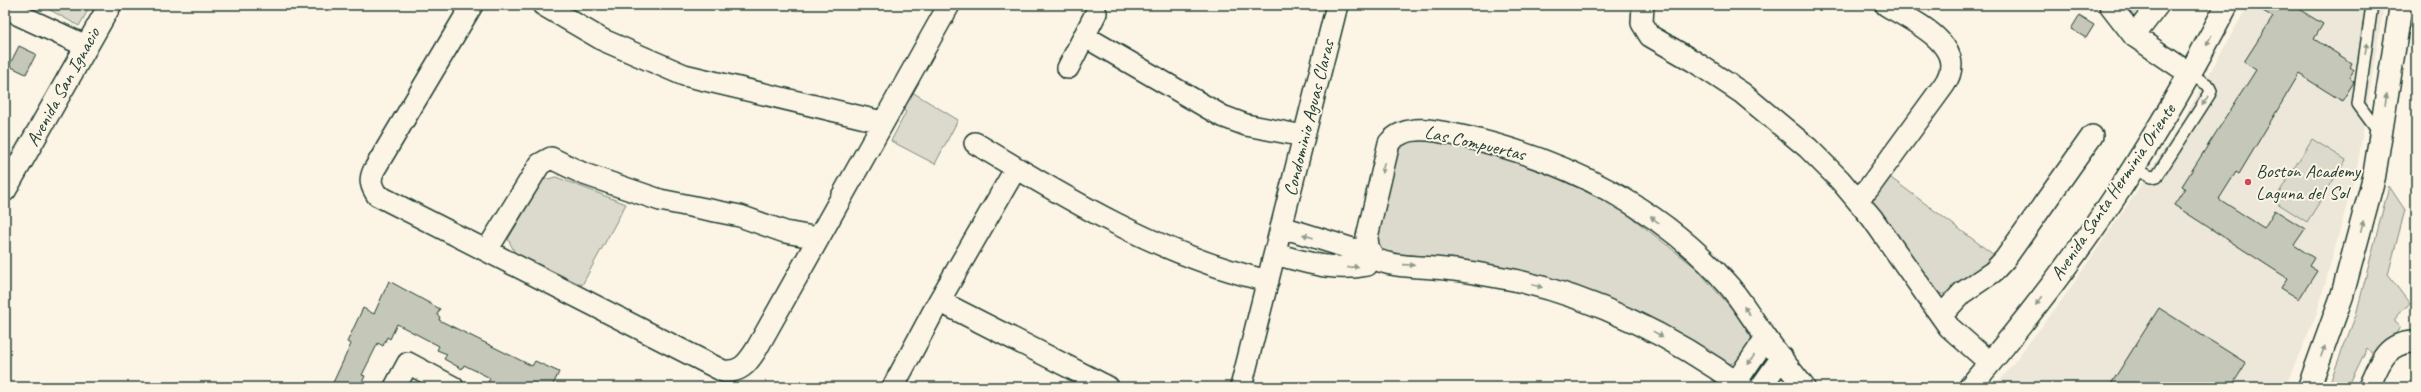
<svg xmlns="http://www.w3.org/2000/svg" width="2421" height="392" viewBox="0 0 2421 392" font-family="Caveat,sans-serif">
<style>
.built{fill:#ece7d8}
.green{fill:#dcdacc;stroke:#7e8c80}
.building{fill:#c5c7b9;stroke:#1f3d34}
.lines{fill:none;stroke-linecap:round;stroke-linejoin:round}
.lane-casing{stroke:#1f3d34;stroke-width:14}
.street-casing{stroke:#1f3d34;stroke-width:24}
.secondary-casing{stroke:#1f3d34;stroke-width:25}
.lane{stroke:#fcf5e5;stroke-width:11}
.street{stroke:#fcf5e5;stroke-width:21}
.secondary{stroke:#fcf5e5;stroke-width:22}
.oneway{fill:#8e998c}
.poi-dot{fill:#d1495b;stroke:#fcf5e5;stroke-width:1.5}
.labels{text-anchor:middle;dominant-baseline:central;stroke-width:4;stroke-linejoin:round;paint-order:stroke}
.street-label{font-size:19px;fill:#1f3d34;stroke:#fcf5e5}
.poi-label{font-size:19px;fill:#1f3d34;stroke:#fcf5e5;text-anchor:start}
</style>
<rect width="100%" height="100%" fill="#fcf5e5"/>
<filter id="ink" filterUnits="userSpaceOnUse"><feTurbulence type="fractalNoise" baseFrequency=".025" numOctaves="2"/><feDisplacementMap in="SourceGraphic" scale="8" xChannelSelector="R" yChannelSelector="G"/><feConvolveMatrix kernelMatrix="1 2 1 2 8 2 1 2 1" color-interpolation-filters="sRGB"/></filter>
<g filter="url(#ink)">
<path class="built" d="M 2248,5 L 2384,5 L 2357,168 L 2317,313 L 2285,387 L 1995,387 L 2062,300 L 2133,197 L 2185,117 Z"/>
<path class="green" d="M 41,5 L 91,5 L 79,26 Z
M 2117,5 L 2148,5 L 2137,19 L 2125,16 Z
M 899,84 L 958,120 L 935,164 L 891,141 L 906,112 L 890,100 Z
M 1412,138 L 1491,152 L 1569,181 L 1621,209 L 1695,267 L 1751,330 C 1754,340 1741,363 1729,364 L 1455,260 L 1414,255 L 1387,254 L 1379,251 L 1376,238 L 1397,149 Z
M 2312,139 L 2346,160 L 2307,222 L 2274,201 Z
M 1887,175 L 1998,258 L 1946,295 L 1934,292 L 1872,203 L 1872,198 Z
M 556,177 L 626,204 L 582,285 L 515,253 L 508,239 L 543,180 Z
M 2389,186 L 2405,210 L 2388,275 L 2410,304 L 2399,312 L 2394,322 L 2400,327 L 2389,345 L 2377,359 L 2367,348 L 2348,387 L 2328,387 L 2356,315 Z"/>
<path class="building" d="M 2253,5 L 2292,5 L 2323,24 L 2314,39 L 2352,63 L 2350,67 L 2354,70 L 2349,78 L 2354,82 L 2342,101 L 2299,74 L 2239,174 L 2236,172 L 2219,199 L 2264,228 L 2275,210 L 2305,229 L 2294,245 L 2314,258 L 2309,266 L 2317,271 L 2299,299 L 2281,288 L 2287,278 L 2174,205 L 2185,188 L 2182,186 L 2256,70 L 2244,62 L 2273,17 Z
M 2079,16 L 2094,25 L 2086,38 L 2071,29 Z
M 19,46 L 36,54 L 26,74 L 9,66 Z
M 389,281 L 440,309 L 437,315 L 440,317 L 439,320 L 532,366 L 535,361 L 559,372 L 552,387 L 486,387 L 490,378 L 464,365 L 462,369 L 444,359 L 447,354 L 437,350 L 439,346 L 397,324 L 390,339 L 387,337 L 383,346 L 378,343 L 362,375 L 365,376 L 360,387 L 331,387 L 351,344 L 347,342 L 363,308 L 374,314 Z
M 2159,308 L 2246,363 L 2231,387 L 2109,387 Z"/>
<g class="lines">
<defs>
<path id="lane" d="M 2372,5 L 2358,104 L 2380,134
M 2133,168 L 2151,177 L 2157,176 L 2209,95 L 2211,91 L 2208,85 L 2190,74"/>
<path id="street" d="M 9,5 L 19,15 L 86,46
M 472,5 L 374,170 C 369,180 371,186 377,195 L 723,371 C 740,373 747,364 756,350 L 949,5
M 543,5 L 603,40 L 684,75 L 882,122
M 1643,5 L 1642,23 L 1650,36 L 1695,62 L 1742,93 L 1808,148 L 1840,180 L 1872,218 L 1949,327 L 1990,363
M 2110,5 L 2134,36 L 2190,74
M 1084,36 L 1222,116 L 1246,125 L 1304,136
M 2134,36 L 2158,5
M 1068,68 L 1096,13
M 975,143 C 1067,199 1162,256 1268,281
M 1857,199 L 1868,189 L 1944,85 C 1971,46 1912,21 1886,5
M 487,250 L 540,164 L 551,158 L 584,174 L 660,200 L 740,216 L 785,232 L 818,238
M 1275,254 C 1306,262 1335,272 1367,265 L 1372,255 L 1282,227
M 939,301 L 1108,387
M 1941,316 L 1962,293 L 1993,272 L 2005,259 L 2092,136
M 1736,382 L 1766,338
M 395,387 L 408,363 L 453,387
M 893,387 L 939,301 L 1016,168
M 1241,387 L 1337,5
M 1743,387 C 1675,338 1596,298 1514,280 C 1491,276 1468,271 1445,269 C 1425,266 1390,268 1374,258 L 1368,247 L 1367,237 L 1389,143 C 1407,121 1442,132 1466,137 C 1565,160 1663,208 1730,287 C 1743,303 1753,320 1765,336 C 1777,354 1791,370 1804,387
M 1761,387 L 1782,357
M 2369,387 C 2379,364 2386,341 2416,342"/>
<path id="secondary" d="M 5,190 L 110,5
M 1970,387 C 2023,324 2075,258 2120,189 C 2159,129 2194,68 2227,5
M 2309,387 L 2342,296 L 2374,177 L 2401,5"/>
</defs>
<use href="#lane" class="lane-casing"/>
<use href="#street" class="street-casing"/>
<use href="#secondary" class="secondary-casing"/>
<use href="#lane" class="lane"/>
<use href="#street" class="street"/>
<use href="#secondary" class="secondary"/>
</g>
<defs><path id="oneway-solid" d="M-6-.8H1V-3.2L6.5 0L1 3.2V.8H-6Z"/></defs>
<g class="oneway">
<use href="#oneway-solid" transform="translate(2209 40) rotate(118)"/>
<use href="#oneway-solid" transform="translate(2366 48) rotate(-81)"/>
<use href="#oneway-solid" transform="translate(2386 99) rotate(-81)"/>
<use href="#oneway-solid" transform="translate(2205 101) rotate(122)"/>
<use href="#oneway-solid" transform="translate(1383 168) rotate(103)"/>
<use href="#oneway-solid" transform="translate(1655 220) rotate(-144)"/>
<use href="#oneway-solid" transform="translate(2362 226) rotate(-76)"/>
<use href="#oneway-solid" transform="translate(1308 236) rotate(-161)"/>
<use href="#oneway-solid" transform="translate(1409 265) rotate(4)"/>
<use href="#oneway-solid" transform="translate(1353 267) rotate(-7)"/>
<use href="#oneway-solid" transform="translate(1537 286) rotate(15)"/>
<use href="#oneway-solid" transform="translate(2039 301) rotate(128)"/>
<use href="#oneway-solid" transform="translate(1747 311) rotate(-125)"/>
<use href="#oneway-solid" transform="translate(1658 334) rotate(29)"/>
<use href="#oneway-solid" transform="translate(2323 351) rotate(-69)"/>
<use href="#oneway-solid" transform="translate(1751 360) rotate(124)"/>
</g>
</g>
<circle class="poi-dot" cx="2248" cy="182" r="4"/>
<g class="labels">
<g class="street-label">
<text transform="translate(63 87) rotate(-61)">Avenida San Ignacio</text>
<text transform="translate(1309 118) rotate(-76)">Condominio Aguas Claras</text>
<text transform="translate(1475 143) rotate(13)">Las Compuertas</text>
<text transform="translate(2113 192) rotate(-56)">Avenida Santa Herminia Oriente</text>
</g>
<g class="poi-label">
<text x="2256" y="171">Boston Academy<tspan x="2256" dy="22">Laguna del Sol</tspan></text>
</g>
</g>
<rect width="2421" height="392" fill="none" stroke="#fcf5e5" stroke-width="20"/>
<rect x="10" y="10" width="2401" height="372" fill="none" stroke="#1f3d34" stroke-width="1.5" filter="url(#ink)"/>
</svg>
